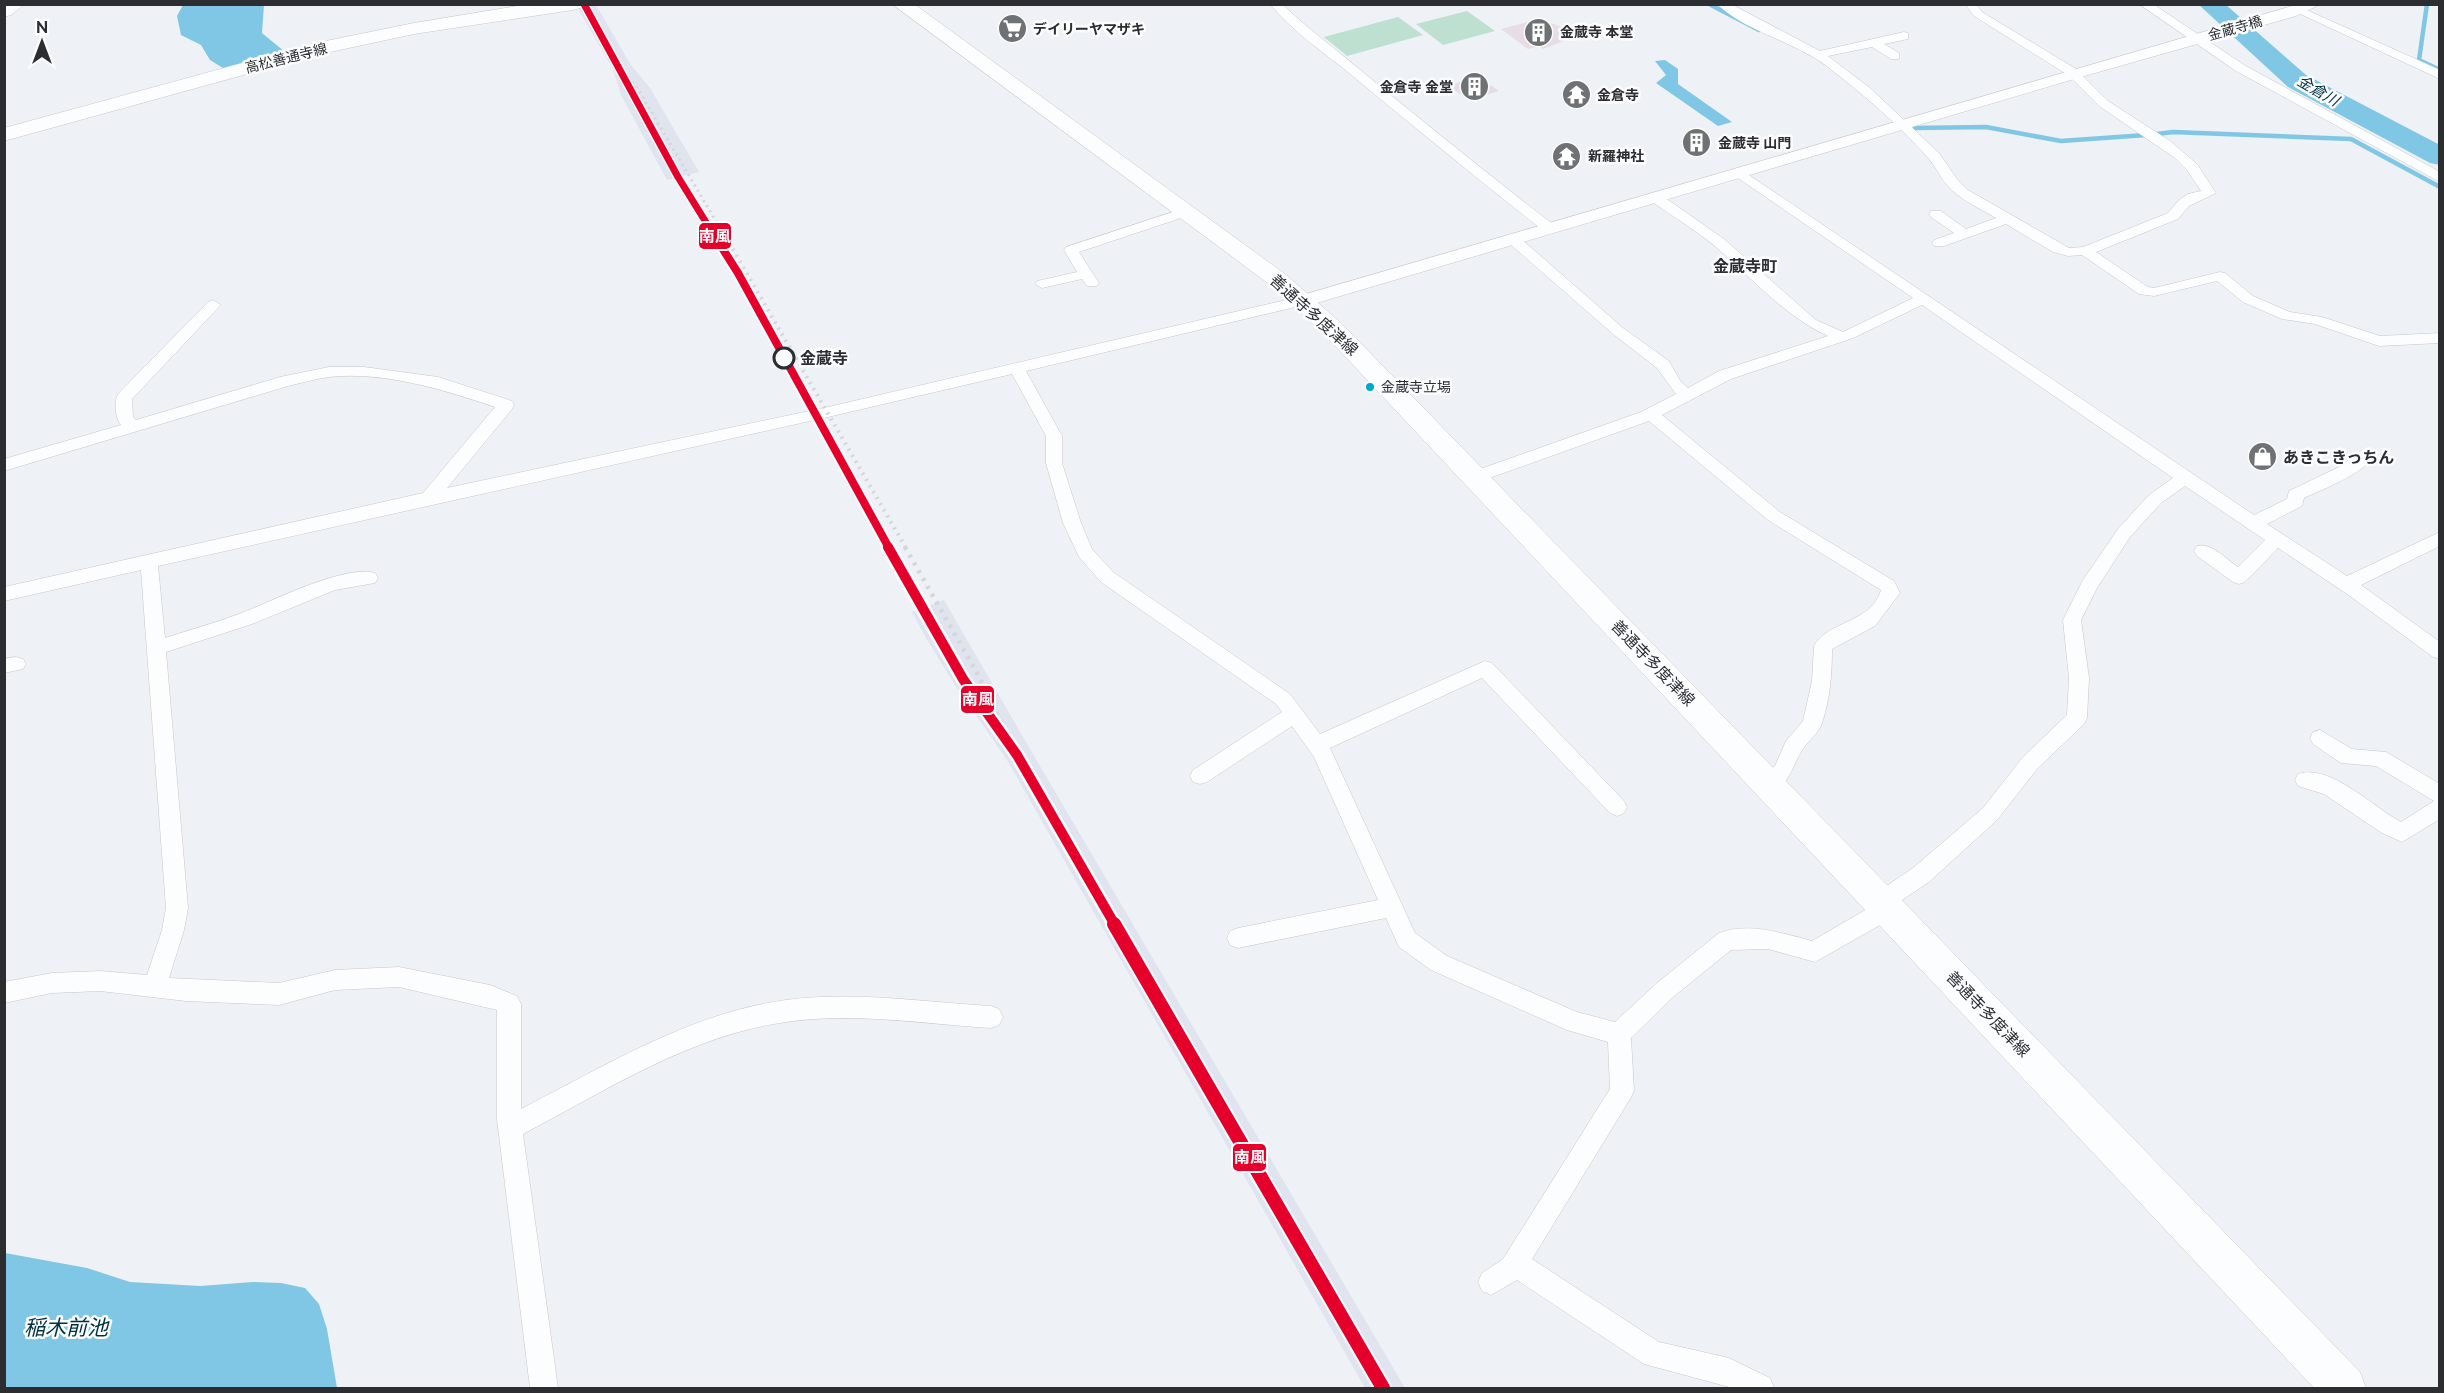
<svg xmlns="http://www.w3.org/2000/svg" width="2444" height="1393" viewBox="0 0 2444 1393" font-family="Raleway,'Noto Sans JP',sans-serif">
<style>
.built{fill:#dfe4ee}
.green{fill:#bee0d0}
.water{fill:#7fc7e4}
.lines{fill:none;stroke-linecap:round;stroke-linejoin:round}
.stream{stroke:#7fc7e4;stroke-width:4.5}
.river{fill:#7fc7e4;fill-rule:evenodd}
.building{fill:#e8dde7}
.minor-casing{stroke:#c6c8cb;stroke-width:1}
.tertiary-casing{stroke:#c6c8cb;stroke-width:1}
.primary-casing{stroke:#c6c8cb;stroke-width:1}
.trunk-casing{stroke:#c6c8cb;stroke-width:1}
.minor{fill:#fcfdfe;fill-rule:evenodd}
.tertiary{fill:#fcfdfe;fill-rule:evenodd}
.primary{fill:#fcfdfe;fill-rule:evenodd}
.trunk{fill:#fcfdfe;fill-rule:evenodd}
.rail-far2{stroke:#d4d6d7;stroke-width:3;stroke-dasharray:2 4;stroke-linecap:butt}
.rail-far1{stroke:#d4d6d7;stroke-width:4;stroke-dasharray:2 5;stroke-linecap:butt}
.rail{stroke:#d4d6d7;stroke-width:4.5;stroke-dasharray:3 6;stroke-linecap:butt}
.rail-1-far3-casing{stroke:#fcfdfe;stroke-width:10}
.rail-1-far2-casing{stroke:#fcfdfe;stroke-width:12}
.rail-1-far1-casing{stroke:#fcfdfe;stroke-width:15}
.rail-1-casing{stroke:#fcfdfe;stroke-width:18}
.rail-1-far3{stroke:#e4002b;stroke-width:7}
.rail-1-far2{stroke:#e4002b;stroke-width:8}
.rail-1-far1{stroke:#e4002b;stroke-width:10}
.rail-1{stroke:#e4002b;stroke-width:14}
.stop-dot{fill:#fcfdfe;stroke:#2b2d30;stroke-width:3}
.bus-dot{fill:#00a9ce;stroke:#fcfdfe;stroke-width:2}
.labels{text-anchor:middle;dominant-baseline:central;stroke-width:5;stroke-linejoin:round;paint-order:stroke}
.far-street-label{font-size:14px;fill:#2b2d30;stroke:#fcfdfe}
.far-poi-label{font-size:14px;font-weight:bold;fill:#2b2d30;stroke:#fcfdfe;text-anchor:start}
.bus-label{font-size:14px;fill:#2b2d30;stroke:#fcfdfe;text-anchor:start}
.far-water-label{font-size:15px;font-style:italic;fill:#013141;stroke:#fcfdfe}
.far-quarter-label{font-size:16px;font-weight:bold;fill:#2b2d30;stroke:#fcfdfe}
.street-label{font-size:16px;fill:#2b2d30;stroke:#fcfdfe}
.stop-label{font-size:16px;font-weight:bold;fill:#2b2d30;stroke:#fcfdfe;text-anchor:start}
.poi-label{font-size:16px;font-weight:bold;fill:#2b2d30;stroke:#fcfdfe;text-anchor:start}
.near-water-label{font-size:21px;font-style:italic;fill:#013141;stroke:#fcfdfe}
.line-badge{stroke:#fcfdfe;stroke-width:2}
.badge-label{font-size:16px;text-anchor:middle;font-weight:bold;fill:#fff}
</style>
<rect width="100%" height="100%" fill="#eef1f5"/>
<path class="built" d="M 576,5 L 596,5 L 631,65 L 650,88 L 699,172 L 667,180 L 621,95 L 613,69 Z
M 944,600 L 1030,749 L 1405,1388 L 1365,1388 L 1007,760 L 955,685 L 926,638 L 912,612 Z"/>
<path class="green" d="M 1467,11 L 1495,31 L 1443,45 L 1416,24 Z
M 1398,17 L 1423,35 L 1347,56 L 1324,37 Z"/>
<path class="water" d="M 183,5 L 264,5 L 262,33 L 285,52 L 223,68 L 210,60 L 201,45 L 181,35 L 177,16 Z
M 1665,60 L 1678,69 L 1678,84 L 1732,122 L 1718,126 L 1656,83 L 1666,75 L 1655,61 Z
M 5,1253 L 87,1268 L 130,1282 L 200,1286 L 253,1282 L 281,1283 L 305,1288 L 319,1304 L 327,1329 L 337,1388 L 5,1388 Z"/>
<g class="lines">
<path class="stream" d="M 2427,4 L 2419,60 L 2440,70
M 1711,5 L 1759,30
M 1915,128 L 1986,127 L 2061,141 L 2146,135
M 2157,134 L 2173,132 L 2351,139 L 2440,187"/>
<path class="river" d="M 2198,4 L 2225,4 L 2306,75 L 2440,145 L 2440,165 L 2430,163 L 2288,87 Z"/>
</g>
<path class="building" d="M 1539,19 L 1582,34 L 1543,49 L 1540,46 L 1528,49 L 1501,29 Z
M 1479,77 L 1499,91 L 1470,100 L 1447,86 Z"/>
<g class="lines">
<defs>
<path id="minor" d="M 1270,4 L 1282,4 C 1307,28 1333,47 1359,69 C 1424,122 1489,175 1555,226 L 1557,229 L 1555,232 L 1545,232 C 1479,180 1414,127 1349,73 C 1322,51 1292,31 1270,4 Z
M 1717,4 L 1731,4 L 1820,51 L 1904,32 L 1908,33 L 1908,39 L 1884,44 L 1899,53 L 1899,59 L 1891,59 L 1872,47 L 1828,56 L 1870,88 L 1939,153 L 1957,179 L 1968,190 L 2069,248 L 2083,247 L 2168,213 L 2179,200 L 2188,194 L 2201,191 L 2187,170 L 2175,158 L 2099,106 L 2068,75 L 1974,16 L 1965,4 L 1976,4 L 1982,12 L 2076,69 L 2108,101 L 2170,141 L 2197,164 L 2216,193 L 2189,206 L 2178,219 L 2096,252 L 2148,287 L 2154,288 L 2220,272 L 2225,273 L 2253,296 L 2290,312 L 2322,317 L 2380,336 L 2440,333 L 2440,343 L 2379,346 L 2315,324 L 2282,319 L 2243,302 L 2217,281 L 2154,296 L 2139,294 L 2082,255 L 2068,256 L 2053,252 L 2006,224 L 1944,246 L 1934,246 L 1932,243 L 1934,240 L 1954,233 L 1931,217 L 1929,214 L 1931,211 L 1941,211 L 1966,229 L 1996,218 C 1979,208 1960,200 1947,185 C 1940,177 1936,167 1929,159 C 1901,126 1861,93 1828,67 C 1794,41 1746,32 1717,4 Z
M 2139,4 L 2153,4 L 2244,65 L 2440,172 L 2440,182 L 2236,71 Z
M 2300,7 L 2440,70 L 2440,79 L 2296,12 L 2296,8 Z
M 1740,169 L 2254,515 L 2287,499 L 2289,491 L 2339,467 L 2361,451 L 2373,451 L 2375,455 C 2363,474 2325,488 2304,498 L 2302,506 L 2267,524 L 2347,576 L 2440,532 L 2440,546 L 2361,585 L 2440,642 L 2440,659 L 2433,657 L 2350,596 L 2278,548 L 2245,582 L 2239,584 L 2233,582 L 2197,556 L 2194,551 L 2197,546 C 2211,542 2226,559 2238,567 L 2265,540 L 2185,486 L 2161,503 L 2130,537 L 2097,588 L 2081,620 L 2089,678 L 2087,718 L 2084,724 L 2037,769 L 1997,820 L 1929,882 L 1896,904 L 1899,909 L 1896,916 L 1815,962 L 1768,949 L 1731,950 L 1673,997 L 1631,1038 L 1634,1091 L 1630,1099 L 1532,1259 L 1659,1342 L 1729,1358 L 1770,1378 L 1774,1388 L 1733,1388 L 1644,1364 L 1517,1280 L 1491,1295 L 1482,1291 L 1478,1282 L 1482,1273 L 1503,1259 L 1610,1089 L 1608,1042 L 1567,1030 L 1431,970 L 1399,947 L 1386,918 L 1238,948 L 1230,945 L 1227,938 L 1230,931 L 1238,928 L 1378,900 L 1314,757 L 1292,726 L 1207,782 L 1200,784 L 1193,782 L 1190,776 L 1193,770 L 1282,712 L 1276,704 L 1101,582 L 1079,557 L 1063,523 L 1046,463 L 1046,436 L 1012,374 L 828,417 L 158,566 L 165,638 C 189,630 215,623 239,614 C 271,602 344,564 375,573 L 378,578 L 375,583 L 335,590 L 252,624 L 166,652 L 188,908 L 184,930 L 169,978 L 279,983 L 335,970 L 399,967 L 490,985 L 517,996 L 521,1004 L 521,1109 C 605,1066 690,1013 786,1000 C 853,991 923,1002 991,1006 L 999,1009 L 1003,1017 L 999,1025 L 991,1028 C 924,1024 853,1012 786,1022 C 691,1035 607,1090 523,1134 L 558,1388 L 530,1388 L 497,1119 L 497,1010 L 399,987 L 335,990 L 279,1005 L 186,1001 L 100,991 L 52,993 L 4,1003 L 4,982 L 52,973 L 100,971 L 147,975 L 162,930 L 166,908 L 141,570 L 4,601 L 4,587 L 423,493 L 495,407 C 444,390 384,371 329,377 C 315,379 301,383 288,386 L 4,471 L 4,459 L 121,425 C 115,418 114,402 118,394 L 208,302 L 213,300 L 221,305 L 218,308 L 132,399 L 133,417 L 136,420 L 280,377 L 329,367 L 364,367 L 438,377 L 512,401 L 514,405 L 512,409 L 447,488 L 828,407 L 1303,296 L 1308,298 L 1310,301 L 1308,304 L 1026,371 L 1062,436 L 1062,463 L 1081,523 L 1092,549 L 1113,572 L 1290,694 L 1320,734 L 1485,661 L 1492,663 L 1624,801 L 1627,807 L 1624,813 L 1617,816 L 1610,813 L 1482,678 L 1330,748 L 1415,933 L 1447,956 L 1577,1012 L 1615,1022 L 1657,983 L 1719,933 C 1749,922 1782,933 1812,941 L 1872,906 L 1870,902 L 1873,895 L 1913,868 L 1983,808 L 2023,757 L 2067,715 L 2069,678 L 2063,620 L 2083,580 L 2118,529 L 2149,495 L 2173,478 L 1922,305 L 1853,338 L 1731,379 L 1662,415 L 1780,512 L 1894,581 L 1900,593 L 1875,626 L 1832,649 C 1832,674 1830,699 1822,723 C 1819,733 1809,740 1803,749 C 1792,764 1787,798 1761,789 L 1758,783 L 1761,777 L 1775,766 L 1786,741 L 1803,721 L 1812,681 L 1814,646 C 1827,621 1872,623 1881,590 L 1768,520 L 1649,421 L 1481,481 L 1469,481 L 1467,477 L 1469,473 L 1641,412 L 1676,394 L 1657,368 L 1613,334 L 1509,243 L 1507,240 L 1509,237 L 1519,237 L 1623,328 L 1669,361 L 1681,382 L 1688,388 L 1719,371 L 1828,336 C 1784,316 1752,278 1716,247 C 1696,230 1672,216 1651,201 L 1649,198 L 1651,195 L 1661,195 L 1724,239 L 1816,320 L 1843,332 L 1913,298 L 1735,176 L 1733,173 Z
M 1185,208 L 1190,209 L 1192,212 L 1190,215 L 1079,252 L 1099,283 L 1097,286 L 1087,286 L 1082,279 L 1042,288 L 1035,284 L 1037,281 L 1077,272 L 1064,250 L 1066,247 Z
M 16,657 L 23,659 L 26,664 L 23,669 L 4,673 L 4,659 Z
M 2320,730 L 2352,749 L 2386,752 L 2440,784 L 2440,819 L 2402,842 L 2382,833 L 2324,794 L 2298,786 L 2295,780 L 2298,774 C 2330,763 2374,808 2401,822 L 2434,801 L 2376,766 L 2341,763 L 2313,744 L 2310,738 L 2313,732 Z"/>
<path id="tertiary" d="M 2299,4 L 2321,4 L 2296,16 L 2081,77 L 1310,305 L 1296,305 L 1293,301 L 1296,297 Z"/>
<path id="primary" d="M 530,4 L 582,4 L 580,8 L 573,10 L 414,34 L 316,55 L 4,141 L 4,128 L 316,43 L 414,23 Z
M 892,4 L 914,4 L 1285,274 L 1342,324 L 2360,1372 L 2366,1388 L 2314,1388 L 1324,334 L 1269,284 Z"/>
<path id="trunk" d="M 4,4 L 25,4 L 11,15 L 4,17 Z"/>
</defs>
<use href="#minor" class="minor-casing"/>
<use href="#tertiary" class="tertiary-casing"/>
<use href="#primary" class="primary-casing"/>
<use href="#trunk" class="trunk-casing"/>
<use href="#minor" class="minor"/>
<use href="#tertiary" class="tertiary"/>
<use href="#primary" class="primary"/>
<use href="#trunk" class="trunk"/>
<path class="rail-far2" d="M 621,68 L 639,91 L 730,245"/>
<path class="rail-far1" d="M 729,243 L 906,548"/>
<path class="rail" d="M 905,547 L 978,675 L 1017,755"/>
<defs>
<path id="rail-1-far3" d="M 584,4 L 678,177 L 720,245"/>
<path id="rail-1-far2" d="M 719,243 L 738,273 L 889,548"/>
<path id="rail-1-far1" d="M 888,547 L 963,679 L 1017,755 L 1115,925"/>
<path id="rail-1" d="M 1114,924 L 1383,1388"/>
</defs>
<use href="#rail-1-far3" class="rail-1-far3-casing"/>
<use href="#rail-1-far2" class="rail-1-far2-casing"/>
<use href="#rail-1-far1" class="rail-1-far1-casing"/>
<use href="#rail-1" class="rail-1-casing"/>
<use href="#rail-1-far3" class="rail-1-far3"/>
<use href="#rail-1-far2" class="rail-1-far2"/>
<use href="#rail-1-far1" class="rail-1-far1"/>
<use href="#rail-1" class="rail-1"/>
</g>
<defs>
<symbol id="supermarket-disc" viewBox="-11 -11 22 22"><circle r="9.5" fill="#6f7275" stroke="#fcfdfe"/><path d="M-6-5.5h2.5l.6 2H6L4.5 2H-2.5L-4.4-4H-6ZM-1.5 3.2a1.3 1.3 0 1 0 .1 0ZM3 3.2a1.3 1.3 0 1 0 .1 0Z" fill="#fff"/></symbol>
<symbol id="building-disc" viewBox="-11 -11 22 22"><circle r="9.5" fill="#6f7275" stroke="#fcfdfe"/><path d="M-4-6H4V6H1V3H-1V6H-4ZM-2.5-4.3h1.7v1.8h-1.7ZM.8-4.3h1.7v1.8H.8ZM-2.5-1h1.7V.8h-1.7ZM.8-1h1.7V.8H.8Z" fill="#fff"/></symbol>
<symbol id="temple-disc" viewBox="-11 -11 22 22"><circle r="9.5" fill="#6f7275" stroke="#fcfdfe"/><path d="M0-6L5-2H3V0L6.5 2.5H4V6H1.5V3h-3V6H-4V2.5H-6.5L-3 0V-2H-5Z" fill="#fff"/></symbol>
<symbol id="shop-disc" viewBox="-11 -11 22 22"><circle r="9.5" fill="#6f7275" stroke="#fcfdfe"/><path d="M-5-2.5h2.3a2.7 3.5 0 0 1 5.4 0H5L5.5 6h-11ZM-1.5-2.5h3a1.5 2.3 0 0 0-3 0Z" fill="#fff"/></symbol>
</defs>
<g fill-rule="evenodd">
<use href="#supermarket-disc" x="996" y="12" width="33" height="33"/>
<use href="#building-disc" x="1522" y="16" width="33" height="33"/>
<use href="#building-disc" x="1458" y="70" width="33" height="33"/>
<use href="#temple-disc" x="1560" y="78" width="33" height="33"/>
<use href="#building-disc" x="1680" y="126" width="33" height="33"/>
<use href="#temple-disc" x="1550" y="140" width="33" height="33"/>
<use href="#shop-disc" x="2246" y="440" width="33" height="33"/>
</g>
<circle class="stop-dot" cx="784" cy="358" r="10"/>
<circle class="bus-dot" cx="1370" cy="387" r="5"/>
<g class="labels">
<g class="far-street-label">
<text transform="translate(2235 28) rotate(-16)">金蔵寺橋</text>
<text transform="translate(286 58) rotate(-14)">高松善通寺線</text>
</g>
<g class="far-poi-label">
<text x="1033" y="29">デイリーヤマザキ</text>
<text x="1560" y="32">金蔵寺 本堂</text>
<text x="1453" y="87" text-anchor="end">金倉寺 金堂</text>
<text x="1597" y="95">金倉寺</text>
<text x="1718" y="143">金蔵寺 山門</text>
<text x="1588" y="156">新羅神社</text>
</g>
<g class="bus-label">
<text x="1381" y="387">金蔵寺立場</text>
</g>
<g class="far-water-label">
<text transform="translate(2318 91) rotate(30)">金倉川</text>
</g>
<g class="far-quarter-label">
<text x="1745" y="266">金蔵寺町</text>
</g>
<g class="street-label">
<text transform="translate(1314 315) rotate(42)">善通寺多度津線</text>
<text transform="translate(1653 663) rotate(46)">善通寺多度津線</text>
<text transform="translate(1988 1014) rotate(46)">善通寺多度津線</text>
</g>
<g class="stop-label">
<text x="800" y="358">金蔵寺</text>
</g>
<g class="poi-label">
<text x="2283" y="457">あきこきっちん</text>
</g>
<g class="near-water-label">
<text x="66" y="1327">稲木前池</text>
</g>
</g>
<g class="line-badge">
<rect x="698" y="222" width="34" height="28" rx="6" fill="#e4002b"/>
<rect x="960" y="685" width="35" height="29" rx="6" fill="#e4002b"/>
<rect x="1232" y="1143" width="35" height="29" rx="6" fill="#e4002b"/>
</g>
<g class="badge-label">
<text x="715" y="242">南風</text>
<text x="978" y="705">南風</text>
<text x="1250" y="1163">南風</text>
</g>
<rect width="2444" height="1393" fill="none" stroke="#2b2d30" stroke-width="12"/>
<g transform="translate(42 42)" stroke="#fcfdfe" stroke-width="4.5" paint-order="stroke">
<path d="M0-4.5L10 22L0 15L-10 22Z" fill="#2b2d30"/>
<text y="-9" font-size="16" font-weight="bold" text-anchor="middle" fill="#2b2d30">N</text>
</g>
</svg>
